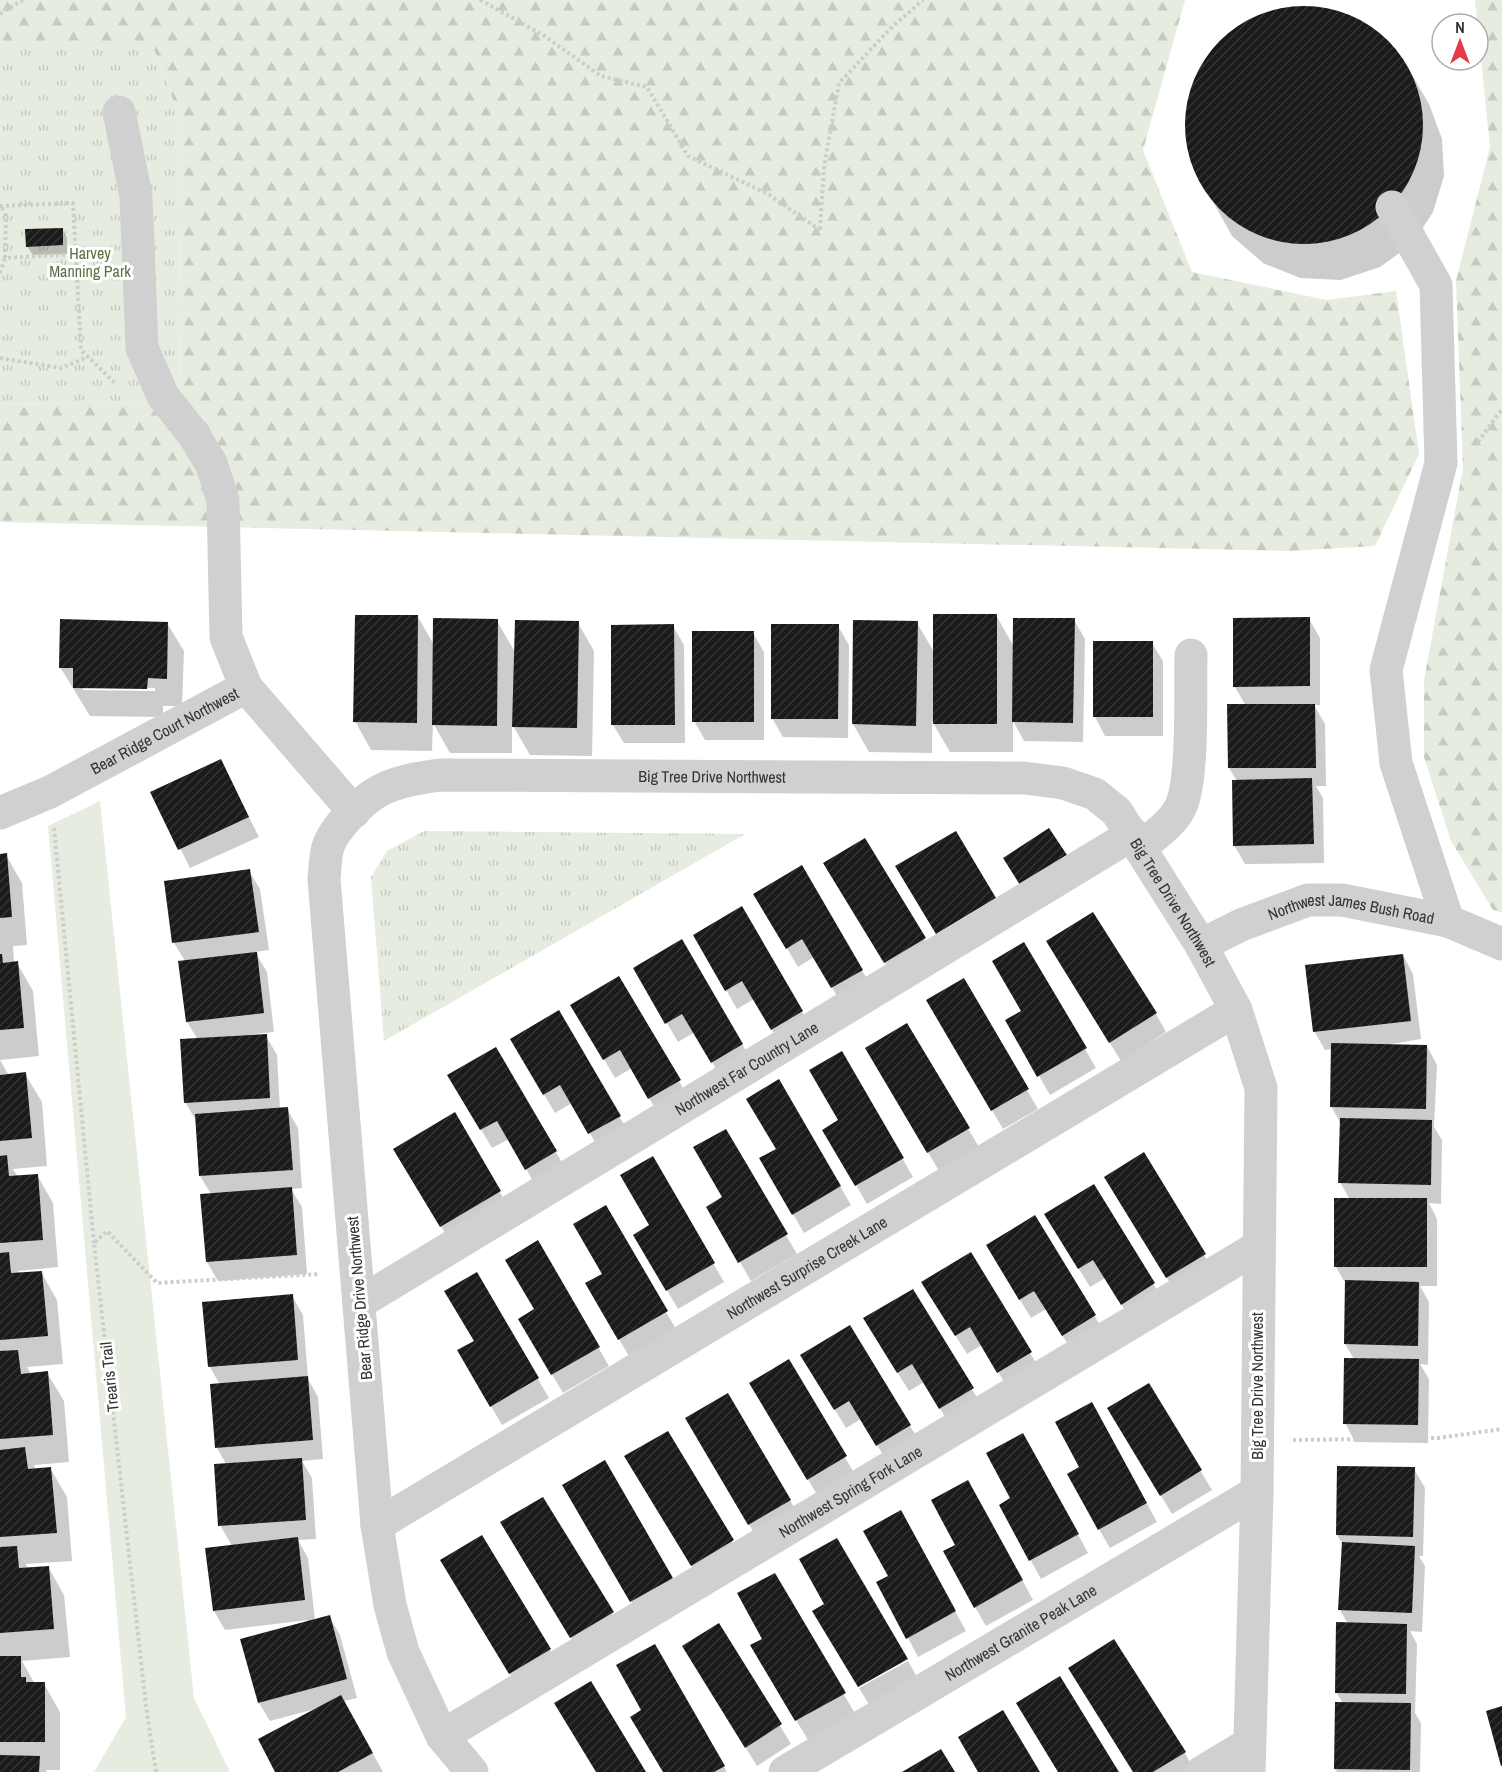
<svg xmlns="http://www.w3.org/2000/svg" width="1502" height="1772" viewBox="0 0 1502 1772" font-family="'Archivo Narrow',sans-serif">
<style>
.green{fill:#e6ecdf}
.forest{fill:url(#forest-firs)}
.park{fill:url(#park-tufts)}
.shadow{fill:#0003;fill-rule:evenodd}
.building{fill:url(#building-hatch)}
.lines{fill:none;stroke-linecap:round;stroke-linejoin:round}
.path{stroke:#cdcdcd;stroke-width:4;stroke-dasharray:3 3;stroke-linecap:butt}
.minor{stroke:#d0d0d0;stroke-width:33}
.labels{text-anchor:middle;dominant-baseline:central;stroke-width:6;stroke-linejoin:round;paint-order:stroke}
.park-label{font-size:16px;fill:#56703f;stroke:#fff}
.street-label{font-size:16px;fill:#333;stroke:#fff}
</style>
<defs>
<pattern id="forest-firs" width="22" height="20" patternUnits="userSpaceOnUse" patternTransform="scale(1.5)"><rect width="22" height="20" fill="#e6ecdf"/><path d="M5 1l3.5 6h-7zM16 11l3.5 6h-7z" fill="#c6cbc0"/></pattern>
<pattern id="park-tufts" width="24" height="20" patternUnits="userSpaceOnUse" patternTransform="scale(1.5)"><rect width="24" height="20" fill="#e6ecdf"/><path d="M3 7l-1-3M5 7V3M7 7l1-3M15 17l-1-3M17 17v-4M19 17l1-3" fill="none" stroke="#c6cbc0"/></pattern>
<pattern id="building-hatch" width="6" height="6" patternUnits="userSpaceOnUse" patternTransform="scale(1.5)"><rect width="6" height="6" fill="#1a1a1a"/><path d="M-1 1l2-2M0 6l6-6M5 7l2-2" fill="none" stroke="#333"/></pattern>
</defs>
<rect width="100%" height="100%" fill="#fff"/>
<path class="green" d="M 100,801 L 194,1698 L 230,1772 L 94,1772 L 126,1717 L 48,826 Z"/>
<path class="forest" d="M 0,0 L 1185,0 L 1143,150 L 1192,272 L 1327,300 L 1396,291 L 1419,454 L 1375,546 L 1289,551 L 0,522 L 0,404 L 179,402 L 182,123 L 151,42 L 0,42 Z
M 1475,0 L 1502,0 L 1502,913 L 1493,910 L 1451,841 L 1424,757 L 1424,680 L 1463,468 L 1456,281 L 1490,147 Z"/>
<path class="park" d="M 0,42 L 151,42 L 182,123 L 179,402 L 0,404 Z
M 424,831 L 745,834 L 384,1041 L 371,877 L 387,851 Z"/>
<path class="shadow" d="M 1316,7 L 1352,17 L 1383,37 L 1407,66 L 1429,104 L 1442,139 L 1444,176 L 1433,212 L 1413,243 L 1380,267 L 1341,280 L 1300,278 L 1263,263 L 1232,236 L 1191,162 L 1185,122 L 1193,82 L 1214,47 L 1243,23 L 1278,9 Z
M 62,229 L 67,238 L 67,254 L 33,255 L 27,246 Z
M 996,615 L 1014,647 L 1074,620 L 1085,639 L 1083,742 L 1024,741 L 1013,721 L 1013,752 L 950,752 L 932,721 L 932,753 L 869,752 L 853,724 L 917,623 L 934,652 Z
M 418,617 L 434,645 L 497,621 L 515,652 L 578,623 L 594,651 L 592,756 L 530,755 L 512,724 L 512,753 L 450,753 L 433,723 L 432,751 L 371,750 L 355,721 Z
M 1309,619 L 1320,638 L 1320,705 L 1314,705 L 1325,724 L 1326,786 L 1316,786 L 1323,798 L 1324,863 L 1245,864 L 1234,845 L 1237,781 L 1229,768 L 1246,706 L 1235,687 Z
M 167,623 L 184,651 L 182,706 L 163,706 L 163,717 L 90,716 L 60,667 ZM 83,687 L 155,688 L 155,691 L 83,690 Z
M 673,626 L 684,645 L 685,743 L 624,743 L 613,725 Z
M 838,626 L 849,645 L 848,738 L 783,737 L 772,718 Z
M 753,633 L 764,652 L 764,740 L 705,740 L 694,721 Z
M 1152,643 L 1163,661 L 1163,736 L 1105,736 L 1095,717 Z
M 221,761 L 259,837 L 190,868 L 152,792 Z
M 6,855 L 22,883 L 27,945 L 13,946 L 14,963 L 17,963 L 33,991 L 39,1056 L 0,1060 L 0,856 Z
M 801,867 L 873,989 L 843,1006 L 814,957 L 798,967 L 755,894 Z
M 249,871 L 260,889 L 269,950 L 255,952 L 267,972 L 274,1032 L 254,1034 L 254,1037 L 266,1036 L 277,1055 L 280,1109 L 287,1109 L 298,1128 L 302,1188 L 291,1189 L 302,1207 L 307,1274 L 218,1281 L 207,1262 L 211,1194 L 200,1176 L 197,1122 L 185,1102 L 198,1040 L 187,1022 L 185,961 L 174,943 Z
M 836,882 L 924,939 L 935,958 L 896,981 Z
M 741,908 L 813,1030 L 783,1048 L 754,999 L 737,1009 L 695,936 Z
M 682,941 L 753,1063 L 723,1081 L 695,1032 L 678,1042 L 635,968 Z
M 1024,944 L 1096,1068 L 1050,1095 L 1007,1021 L 1023,1012 Z
M 1403,955 L 1413,974 L 1421,1039 L 1386,1045 L 1427,1046 L 1437,1065 L 1434,1127 L 1442,1140 L 1441,1204 L 1429,1203 L 1437,1219 L 1437,1286 L 1420,1286 L 1429,1302 L 1428,1365 L 1420,1364 L 1429,1379 L 1428,1443 L 1355,1442 L 1345,1423 L 1354,1359 L 1345,1344 L 1347,1286 L 1336,1267 L 1350,1200 L 1340,1182 L 1341,1124 L 1331,1106 L 1332,1049 L 1325,1050 L 1314,1031 Z
M 1059,960 L 1156,1014 L 1166,1032 L 1121,1061 Z
M 619,978 L 690,1100 L 660,1117 L 632,1068 L 615,1078 L 572,1005 Z
M 963,980 L 1038,1109 L 1003,1129 L 928,1001 Z
M 559,1012 L 630,1135 L 601,1152 L 572,1103 L 555,1113 L 512,1040 Z
M 907,1025 L 979,1147 L 939,1171 L 867,1048 Z
M 495,1049 L 567,1171 L 537,1188 L 509,1139 L 492,1148 L 449,1075 Z
M 841,1053 L 913,1177 L 867,1204 L 824,1130 L 840,1121 Z
M 0,1060 L 9,1076 L 25,1074 L 42,1102 L 47,1166 L 13,1169 L 18,1177 L 37,1175 L 53,1203 L 58,1267 L 18,1271 L 20,1274 L 41,1272 L 57,1300 L 63,1364 L 27,1367 L 31,1374 L 47,1373 L 64,1401 L 69,1462 L 34,1465 L 36,1470 L 50,1468 L 67,1497 L 72,1561 L 26,1564 L 28,1569 L 48,1567 L 64,1595 L 70,1657 L 22,1661 L 35,1684 L 44,1684 L 60,1712 L 60,1770 L 46,1770 L 47,1772 L 0,1772 Z
M 779,1082 L 851,1205 L 804,1233 L 761,1159 L 777,1149 Z
M 454,1114 L 511,1211 L 452,1245 L 395,1149 Z
M 725,1131 L 797,1254 L 751,1281 L 708,1207 L 724,1198 Z
M 652,1158 L 724,1282 L 678,1309 L 635,1236 L 651,1226 Z
M 1093,1186 L 1165,1303 L 1133,1323 L 1105,1278 L 1090,1287 L 1057,1233 Z
M 1117,1196 L 1204,1255 L 1215,1273 L 1178,1296 Z
M 605,1207 L 677,1331 L 630,1358 L 587,1284 L 604,1274 Z
M 1035,1217 L 1106,1335 L 1074,1354 L 1046,1309 L 1031,1318 L 999,1265 Z
M 537,1242 L 609,1366 L 563,1393 L 520,1320 L 536,1310 Z
M 476,1274 L 549,1398 L 502,1425 L 459,1351 L 476,1342 Z
M 292,1296 L 303,1315 L 308,1379 L 318,1397 L 323,1459 L 302,1461 L 312,1478 L 316,1539 L 298,1540 L 308,1558 L 315,1620 L 329,1616 L 340,1635 L 357,1698 L 344,1701 L 383,1772 L 277,1772 L 315,1709 L 270,1721 L 259,1703 L 308,1620 L 225,1630 L 214,1611 L 207,1549 L 232,1546 L 220,1525 L 226,1464 L 217,1448 L 220,1385 L 210,1367 L 204,1304 Z
M 934,1301 L 1030,1353 L 1041,1371 L 1009,1390 L 982,1345 L 967,1354 Z
M 876,1338 L 972,1389 L 983,1408 L 951,1427 L 924,1382 L 909,1391 Z
M 788,1361 L 856,1476 L 819,1498 L 751,1383 Z
M 813,1374 L 910,1426 L 921,1444 L 888,1463 L 861,1419 L 846,1428 Z
M 1149,1385 L 1212,1490 L 1172,1514 L 1109,1409 Z
M 728,1395 L 801,1519 L 760,1543 L 687,1419 Z
M 1102,1422 L 1157,1522 L 1110,1548 L 1099,1529 L 1081,1468 Z
M 667,1433 L 743,1560 L 703,1584 L 637,1476 Z
M 1034,1453 L 1088,1553 L 1041,1579 L 1001,1506 L 1012,1499 Z
M 604,1462 L 682,1597 L 642,1620 L 564,1485 Z
M 1414,1469 L 1425,1488 L 1423,1556 L 1419,1556 L 1425,1566 L 1422,1632 L 1410,1631 L 1417,1644 L 1415,1713 L 1421,1723 L 1420,1772 L 1337,1772 L 1335,1769 L 1343,1703 L 1336,1692 L 1348,1624 L 1340,1610 L 1343,1545 L 1337,1535 Z
M 543,1499 L 629,1641 L 588,1665 L 518,1551 Z
M 979,1500 L 1033,1600 L 986,1626 L 975,1607 L 957,1546 Z
M 911,1531 L 966,1631 L 918,1657 L 908,1638 L 890,1577 Z
M 774,1575 L 860,1722 L 813,1748 L 768,1674 L 764,1639 Z
M 453,1579 L 550,1650 L 560,1668 L 521,1692 Z
M 719,1625 L 791,1744 L 757,1766 L 695,1665 Z
M 654,1646 L 727,1772 L 664,1772 L 643,1711 Z
M 908,1661 L 923,1688 L 875,1714 L 859,1688 Z
M 1070,1669 L 1184,1752 L 1196,1772 L 1134,1772 Z"/>
<path class="building" d="M1185 125a119 119 0 1 1 238 0a119 119 0 1 1-238 0Z
M 63,228 L 63,245 L 26,247 L 25,229 Z
M 933,614 L 997,614 L 997,724 L 933,724 Z
M 355,615 L 418,615 L 417,723 L 353,722 Z
M 1310,617 L 1310,686 L 1233,687 L 1233,618 Z
M 433,618 L 498,619 L 497,726 L 432,725 Z
M 1013,618 L 1075,618 L 1073,723 L 1012,722 Z
M 60,619 L 168,622 L 167,679 L 148,678 L 147,689 L 73,688 L 73,668 L 59,668 Z
M 515,620 L 579,621 L 577,728 L 512,727 Z
M 853,620 L 918,621 L 916,726 L 852,724 Z
M 674,624 L 675,725 L 611,725 L 611,625 Z
M 771,624 L 839,624 L 838,719 L 771,719 Z
M 692,631 L 754,631 L 754,722 L 692,722 Z
M 1093,641 L 1153,641 L 1153,717 L 1093,717 Z
M 1227,704 L 1315,704 L 1316,768 L 1228,768 Z
M 221,759 L 249,817 L 178,850 L 150,792 Z
M 1312,778 L 1314,844 L 1233,846 L 1232,780 Z
M 1049,828 L 1067,855 L 1020,885 L 1003,858 Z
M 956,831 L 996,898 L 936,934 L 895,866 Z
M 865,838 L 926,938 L 884,963 L 823,863 Z
M 7,853 L 12,917 L 0,918 L 0,854 Z
M 802,865 L 863,970 L 831,988 L 802,939 L 786,949 L 753,894 Z
M 250,869 L 259,932 L 172,943 L 164,881 Z
M 742,906 L 803,1011 L 771,1030 L 742,981 L 725,991 L 693,935 Z
M 1093,912 L 1157,1013 L 1109,1043 L 1046,941 Z
M 682,939 L 743,1044 L 711,1063 L 682,1014 L 665,1024 L 633,968 Z
M 1024,942 L 1087,1048 L 1037,1077 L 1005,1020 L 1021,1011 L 992,961 Z
M 257,952 L 264,1013 L 186,1022 L 178,961 Z
M 0,954 L 2,954 L 3,963 L 18,961 L 24,1028 L 0,1030 Z
M 1403,954 L 1411,1021 L 1313,1032 L 1305,965 Z
M 619,976 L 681,1080 L 648,1099 L 620,1050 L 603,1060 L 570,1005 Z
M 964,978 L 1029,1089 L 991,1111 L 926,1000 Z
M 559,1010 L 621,1116 L 588,1134 L 560,1085 L 543,1095 L 510,1039 Z
M 907,1023 L 970,1128 L 927,1153 L 865,1048 Z
M 267,1034 L 270,1098 L 184,1103 L 180,1039 Z
M 1331,1043 L 1427,1045 L 1426,1109 L 1330,1107 Z
M 496,1047 L 557,1151 L 525,1170 L 497,1121 L 480,1130 L 447,1075 Z
M 842,1051 L 904,1158 L 855,1186 L 822,1130 L 838,1120 L 809,1070 Z
M 26,1072 L 32,1138 L 0,1141 L 0,1075 Z
M 779,1079 L 841,1186 L 792,1215 L 759,1158 L 776,1149 L 746,1099 Z
M 288,1107 L 293,1170 L 199,1176 L 195,1114 Z
M 455,1112 L 501,1191 L 440,1227 L 393,1149 Z
M 1340,1118 L 1432,1120 L 1431,1185 L 1338,1183 Z
M 726,1129 L 788,1234 L 738,1263 L 706,1207 L 722,1197 L 693,1147 Z
M 1144,1152 L 1206,1254 L 1166,1278 L 1104,1177 Z
M 7,1155 L 9,1176 L 38,1174 L 43,1240 L 0,1243 L 0,1156 Z
M 653,1156 L 715,1263 L 666,1291 L 633,1235 L 649,1225 L 620,1175 Z
M 1094,1184 L 1155,1283 L 1121,1305 L 1093,1260 L 1078,1269 L 1044,1214 Z
M 292,1187 L 297,1255 L 206,1262 L 200,1194 Z
M 1334,1198 L 1427,1198 L 1427,1267 L 1334,1267 Z
M 606,1205 L 668,1311 L 618,1340 L 585,1283 L 602,1274 L 573,1224 Z
M 1035,1215 L 1096,1315 L 1062,1336 L 1034,1291 L 1019,1300 L 986,1245 Z
M 538,1240 L 600,1347 L 551,1375 L 518,1319 L 534,1309 L 505,1260 Z
M 9,1252 L 11,1273 L 42,1271 L 48,1336 L 0,1340 L 0,1253 Z
M 971,1252 L 1032,1352 L 997,1373 L 970,1327 L 955,1336 L 921,1282 Z
M 477,1272 L 539,1378 L 490,1407 L 457,1350 L 474,1341 L 444,1291 Z
M 1345,1280 L 1419,1282 L 1418,1346 L 1344,1344 Z
M 913,1289 L 974,1388 L 939,1409 L 912,1364 L 897,1373 L 863,1318 Z
M 293,1294 L 298,1360 L 208,1367 L 202,1302 Z
M 850,1325 L 911,1425 L 876,1446 L 849,1401 L 834,1410 L 800,1355 Z
M 18,1350 L 21,1374 L 48,1371 L 53,1435 L 0,1439 L 0,1351 Z
M 1344,1358 L 1419,1359 L 1418,1425 L 1343,1424 Z
M 789,1359 L 847,1456 L 807,1480 L 749,1383 Z
M 308,1376 L 313,1440 L 215,1448 L 210,1384 Z
M 1149,1383 L 1202,1470 L 1160,1496 L 1107,1408 Z
M 728,1393 L 791,1500 L 748,1525 L 685,1418 Z
M 1092,1402 L 1147,1503 L 1098,1530 L 1067,1474 L 1079,1467 L 1055,1422 Z
M 668,1431 L 734,1540 L 691,1566 L 624,1456 Z
M 1023,1433 L 1079,1534 L 1029,1561 L 999,1505 L 1010,1498 L 986,1453 Z
M 25,1447 L 28,1469 L 51,1467 L 57,1533 L 0,1537 L 0,1450 Z
M 302,1458 L 306,1520 L 218,1526 L 214,1464 Z
M 605,1460 L 673,1578 L 630,1602 L 562,1485 Z
M 1337,1466 L 1415,1467 L 1413,1537 L 1336,1535 Z
M 968,1480 L 1023,1580 L 974,1608 L 943,1551 L 955,1545 L 931,1500 Z
M 543,1497 L 614,1612 L 570,1638 L 500,1522 Z
M 901,1510 L 956,1611 L 906,1639 L 876,1582 L 888,1576 L 863,1531 Z
M 482,1535 L 551,1649 L 509,1674 L 440,1560 Z
M 298,1537 L 305,1600 L 213,1611 L 205,1548 Z
M 837,1538 L 908,1659 L 858,1687 L 812,1611 L 824,1604 L 799,1559 Z
M 1342,1542 L 1415,1546 L 1412,1613 L 1338,1610 Z
M 17,1546 L 19,1568 L 49,1566 L 54,1629 L 0,1633 L 0,1547 Z
M 775,1573 L 846,1693 L 795,1721 L 750,1645 L 762,1639 L 737,1593 Z
M 330,1615 L 347,1679 L 258,1703 L 240,1639 Z
M 1336,1622 L 1407,1624 L 1406,1694 L 1335,1693 Z
M 719,1623 L 782,1724 L 745,1748 L 682,1646 Z
M 1114,1639 L 1186,1752 L 1153,1772 L 1133,1772 L 1068,1668 Z
M 655,1644 L 725,1766 L 714,1772 L 663,1772 L 630,1717 L 641,1710 L 616,1665 Z
M 0,1656 L 21,1656 L 21,1677 L 26,1677 L 26,1682 L 45,1682 L 45,1742 L 0,1742 Z
M 1060,1676 L 1119,1772 L 1058,1772 L 1016,1703 Z
M 591,1681 L 646,1772 L 596,1772 L 554,1703 Z
M 341,1695 L 373,1753 L 338,1772 L 275,1772 L 258,1739 Z
M 1335,1702 L 1411,1703 L 1410,1770 L 1334,1769 Z
M 1502,1706 L 1502,1766 L 1501,1766 L 1486,1711 Z
M 1003,1710 L 1040,1772 L 978,1772 L 958,1737 Z
M 941,1749 L 955,1772 L 902,1772 Z
M 0,1755 L 40,1756 L 39,1772 L 0,1772 Z"/>
<g class="lines">
<path class="path" d="M 480,0 L 543,35 L 601,76 L 647,87 L 688,156 L 768,194 L 820,230
M 0,14 L 23,0
M 0,206 L 73,203 L 81,350 L 116,384
M 2,208 L 6,216 L 5,258 L 76,254
M 820,229 L 824,167 L 839,83 L 893,26 L 923,0
M 0,273 L 5,258
M 0,358 L 61,368 L 88,357
M 1478,442 L 1502,409
M 54,828 L 94,1243
M 1293,1440 L 1438,1438 L 1502,1429
M 156,1772 L 146,1706 L 94,1243 L 107,1231 L 157,1283 L 320,1274"/>
<g class="minor">
<path d="M 119,112 L 136,196 L 142,348 L 163,396 L 193,434 L 211,463 L 223,500 L 226,637 L 246,687"/>
<path d="M 1392,207 L 1436,285 L 1441,463 L 1386,670 L 1396,763 L 1448,921"/>
<path id="s1" d="M 0,813 L 50,792 L 246,687 L 354,812"/>
<path d="M 1141,847 C 1155,835 1172,824 1180,808 C 1194,782 1190,688 1191,655"/>
<path id="s2" d="M 1201,945 L 1241,925 L 1308,900 L 1342,900 L 1448,921 L 1502,944"/>
<path id="s3" d="M 359,1303 L 1133,834"/>
<path id="s4" d="M 377,1525 L 1236,1010"/>
<path id="s5" d="M 442,1736 L 1258,1247"/>
<path id="s6" d="M 472,1772 L 442,1736 L 403,1652 L 390,1605 L 377,1525 L 324,879 C 325,870 325,860 327,851 C 331,830 362,800 381,790 C 399,781 419,778 439,775 L 1024,778 L 1063,783 L 1095,794 L 1117,812 L 1201,945 L 1236,1010 L 1261,1088 L 1257,1492 L 1249,1772"/>
<path id="s7" d="M 785,1772 L 1257,1492"/>
<path d="M 1202,1772 L 1249,1744"/>
</g>
</g>
<g class="labels">
<g class="park-label">
<text x="90" y="253">Harvey<tspan x="90" dy="18">Manning Park</tspan></text>
</g>
<g class="street-label">
<text stroke="none"><textPath href="#s1" startOffset="184">Bear Ridge Court Northwest</textPath></text>
<text stroke="none"><textPath href="#s6" startOffset="1362">Big Tree Drive Northwest</textPath></text>
<text stroke="none"><textPath href="#s6" startOffset="1882">Big Tree Drive Northwest</textPath></text>
<text stroke="none"><textPath href="#s2" startOffset="159">Northwest James Bush Road</textPath></text>
<text stroke="none"><textPath href="#s3" startOffset="453">Northwest Far Country Lane</textPath></text>
<text stroke="none"><textPath href="#s4" startOffset="501">Northwest Surprise Creek Lane</textPath></text>
<text transform="translate(359 1298) rotate(-95)">Bear Ridge Drive Northwest</text>
<text transform="translate(109 1377) rotate(-96)">Trearis Trail</text>
<text transform="translate(1257 1386) rotate(-90)">Big Tree Drive Northwest</text>
<text stroke="none"><textPath href="#s5" startOffset="476">Northwest Spring Fork Lane</textPath></text>
<text stroke="none"><textPath href="#s7" startOffset="274">Northwest Granite Peak Lane</textPath></text>
</g>
</g>
<g transform="translate(1460 42)"><circle r="28" fill="#ffffff" stroke="#adadad" stroke-width="1.5"/>
<path d="M0-4.5L10 22L0 15L-10 22Z" fill="#e63946"/>
<text y="-9" font-size="16" font-weight="bold" text-anchor="middle" fill="#333333">N</text>
</g>
</svg>
